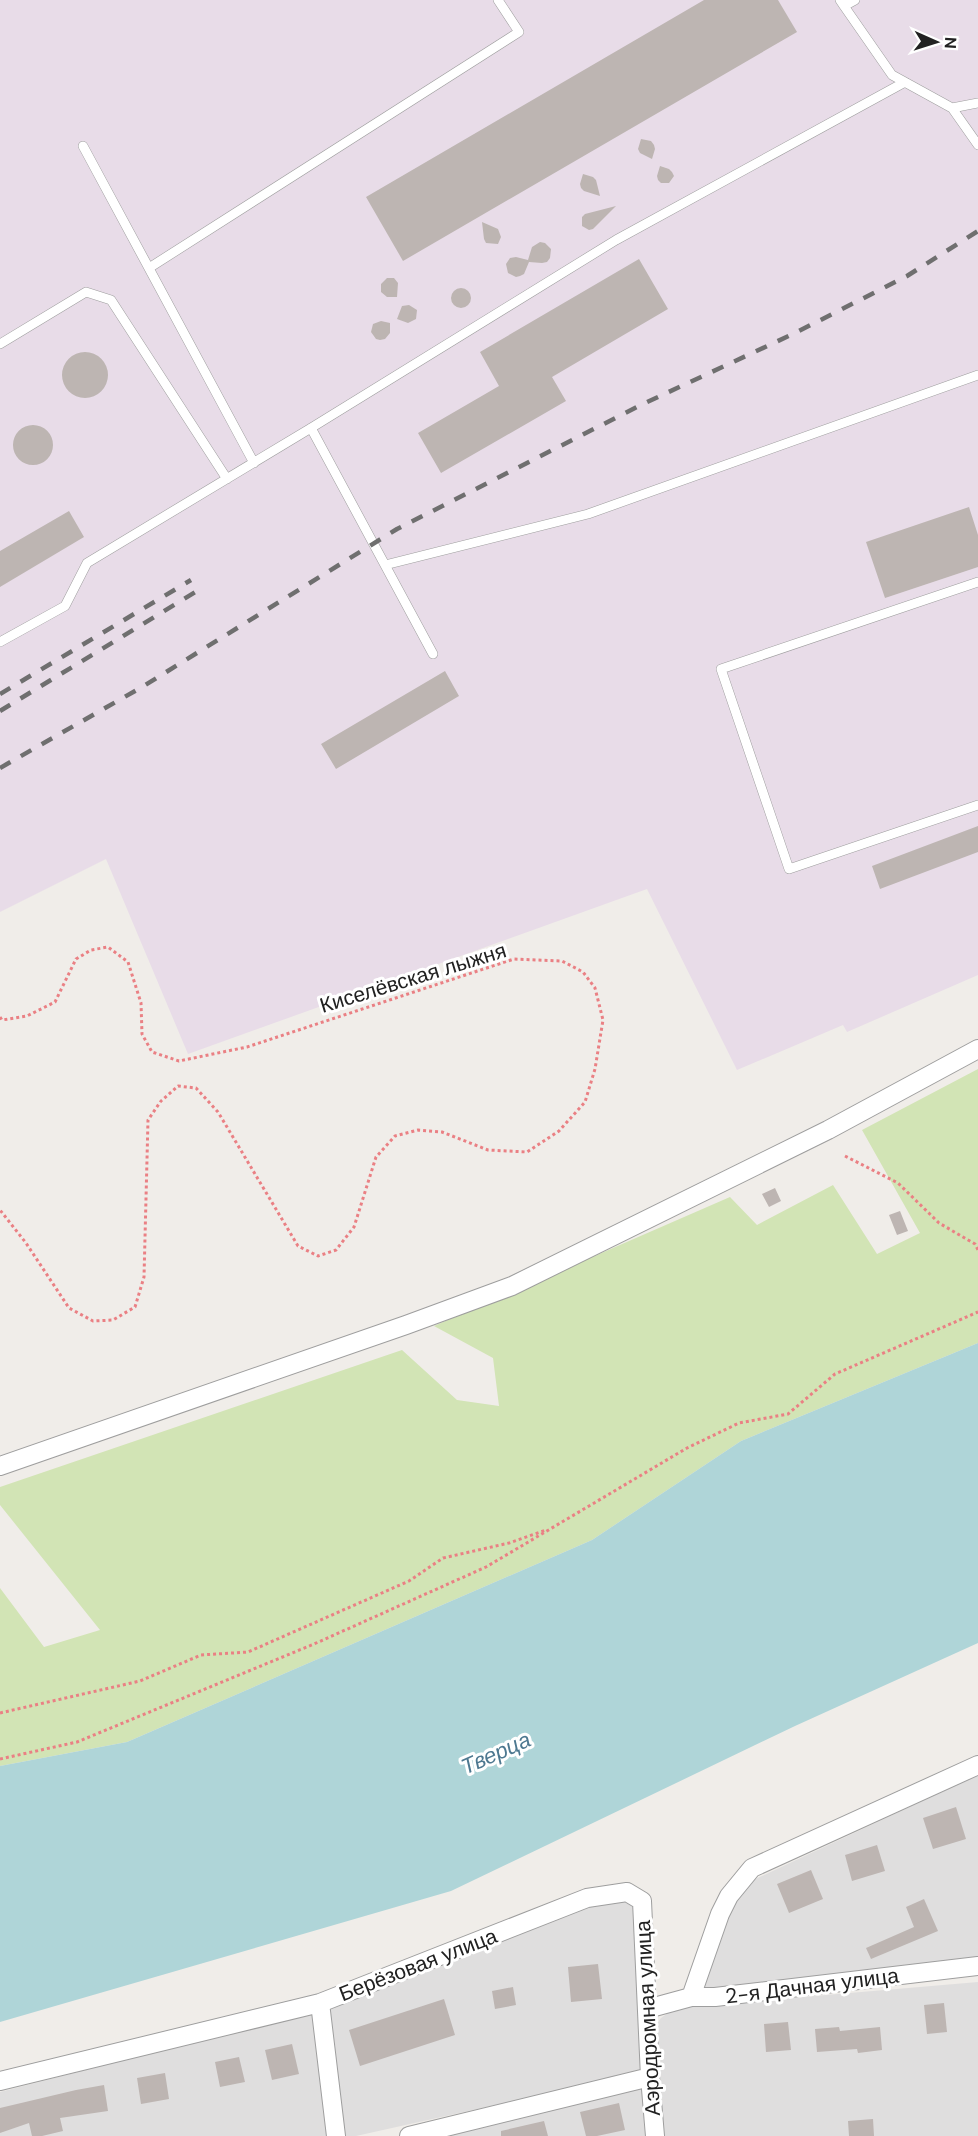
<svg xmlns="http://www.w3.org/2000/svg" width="978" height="2136" viewBox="0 0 978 2136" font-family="'DM Sans',sans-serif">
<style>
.residential{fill:#dfdede}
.industrial{fill:#e8dce8}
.grass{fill:#d2e4b5}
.water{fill:#afd5d8}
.building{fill:#bdb5b2}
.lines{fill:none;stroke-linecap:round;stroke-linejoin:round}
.service-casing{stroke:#9e9e9e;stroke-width:10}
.minor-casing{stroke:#9e9e9e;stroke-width:20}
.path{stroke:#ea8084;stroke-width:3;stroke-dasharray:3 3;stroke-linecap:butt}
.service{stroke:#fff;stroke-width:9}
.minor{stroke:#fff;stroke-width:18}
.rail{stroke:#6f6f6f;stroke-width:4.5;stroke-dasharray:12 12;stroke-linecap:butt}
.labels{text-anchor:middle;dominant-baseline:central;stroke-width:6;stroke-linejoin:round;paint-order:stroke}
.street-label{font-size:21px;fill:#212121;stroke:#fff}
.water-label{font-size:22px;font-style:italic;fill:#4d7890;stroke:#fff}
</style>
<rect width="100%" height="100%" fill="#f0ede9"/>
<path class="residential" d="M 978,1775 L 978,1959 L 712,1991 L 704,1987 L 731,1905 L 749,1882 Z
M 623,1897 L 636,1905 L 643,2072 L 356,2136 L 341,2136 L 327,2007 L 583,1906 Z
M 978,1982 L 978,2136 L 660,2136 L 651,2032 L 661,2018 L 675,2008 Z
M 315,2011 L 329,2136 L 0,2136 L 0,2092 Z
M 645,2088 L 648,2136 L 438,2136 Z"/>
<path class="industrial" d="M 0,0 L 978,0 L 978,975 L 847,1032 L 843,1025 L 737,1070 L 647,889 L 188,1054 L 106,859 L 0,912 Z"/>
<path class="grass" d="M 978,1069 L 978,1343 L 741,1441 L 592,1540 L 127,1742 L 0,1766 L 0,1588 L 44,1647 L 100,1630 L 0,1505 L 0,1487 L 402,1350 L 457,1400 L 499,1406 L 493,1358 L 434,1326 L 730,1197 L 757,1225 L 833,1185 L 877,1254 L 920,1233 L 862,1130 Z"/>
<path class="water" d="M 978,1343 L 978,1643 L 795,1726 L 451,1891 L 0,2022 L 0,1766 L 127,1742 L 592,1540 L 741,1441 Z"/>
<path class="building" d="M 704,0 L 778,0 L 797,32 L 403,261 L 366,197 Z
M 641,139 L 651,141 L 654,145 L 655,149 L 652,159 L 640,153 L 638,149 Z
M 660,166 L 669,169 L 672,172 L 674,176 L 669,183 L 661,183 L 658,180 L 657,176 Z
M 583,174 L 593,177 L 596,180 L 600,196 L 584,191 L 581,188 L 580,184 Z
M 616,206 L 593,229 L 589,230 L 582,226 L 582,217 L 585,214 Z
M 482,222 L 498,229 L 501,237 L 498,244 L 486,243 L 484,239 Z
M 540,242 L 545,243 L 551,249 L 550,258 L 547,262 L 542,263 L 529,262 L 524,274 L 520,276 L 516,277 L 508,273 L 506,264 L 510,258 L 516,257 L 528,260 L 532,247 Z
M 639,259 L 668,309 L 552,377 L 566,401 L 441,473 L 418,433 L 499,386 L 480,352 Z
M 387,278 L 394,278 L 398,283 L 397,297 L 387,297 L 381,292 L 381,284 Z
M451 298a10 10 0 1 1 20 0a10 10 0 1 1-20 0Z
M 409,305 L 417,310 L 416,319 L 408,323 L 397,319 L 402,306 Z
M 381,321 L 390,323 L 390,333 L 385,339 L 380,340 L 376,339 L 371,332 L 373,324 Z
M62 375a23 23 0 1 1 46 0a23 23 0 1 1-46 0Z
M13 445a20 20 0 1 1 40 0a20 20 0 1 1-40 0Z
M 969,507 L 978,535 L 978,567 L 885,598 L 866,542 Z
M 69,511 L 84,537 L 0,587 L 0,551 Z
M 445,671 L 459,696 L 336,769 L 321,744 Z
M 978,826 L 978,852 L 880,889 L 872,866 Z
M 775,1188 L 781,1201 L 769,1207 L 762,1194 Z
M 900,1211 L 908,1231 L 897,1235 L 889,1215 Z
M 956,1807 L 966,1839 L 933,1849 L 923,1818 Z
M 877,1845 L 885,1871 L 852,1881 L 845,1855 Z
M 811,1870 L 823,1899 L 789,1913 L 777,1884 Z
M 924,1899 L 938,1931 L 871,1959 L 866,1948 L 914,1927 L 906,1907 Z
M 598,1964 L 602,1999 L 571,2002 L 568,1967 Z
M 513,1987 L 516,2005 L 495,2009 L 492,1991 Z
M 444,1999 L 455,2035 L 360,2066 L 349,2030 Z
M 944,2003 L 947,2032 L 927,2034 L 924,2005 Z
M 788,2022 L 791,2050 L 766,2052 L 764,2024 Z
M 839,2027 L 840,2031 L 880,2027 L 882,2050 L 858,2053 L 857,2049 L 817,2052 L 815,2029 Z
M 292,2044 L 299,2074 L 272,2080 L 265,2050 Z
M 239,2057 L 245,2082 L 220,2087 L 215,2062 Z
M 165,2073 L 169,2099 L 141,2104 L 137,2078 Z
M 104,2085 L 108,2111 L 60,2118 L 63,2131 L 42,2136 L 32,2136 L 29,2123 L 0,2133 L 0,2108 L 76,2090 Z
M 619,2103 L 625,2130 L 597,2136 L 586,2136 L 580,2112 Z
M 873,2119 L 874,2136 L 849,2136 L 848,2121 Z
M 544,2121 L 548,2136 L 501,2136 L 501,2131 Z"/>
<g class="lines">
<defs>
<path id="service" d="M 840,0 L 844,6 L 855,0
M 844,6 L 892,75 L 952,108 L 978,145
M 952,108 L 978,103
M 83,146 L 254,463
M 149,268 L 519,32 L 498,0
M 0,344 L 86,292 L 111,300 L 227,479
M 311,428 L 433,654
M 385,565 L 588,514 L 978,375
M 978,582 L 721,669 L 789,869 L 978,805
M 0,642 L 65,606 L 87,563 L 311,428 L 616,240 L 905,82"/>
<path id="minor" d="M 0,1466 L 406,1325 L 512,1286 L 828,1130 L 978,1049
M 691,1997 L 720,1914 L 729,1896 L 752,1868 L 978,1765
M 647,2009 L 691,1997 L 715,1997 L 978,1966
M 0,2081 L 320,2003
M 336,2136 L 320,2003 L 587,1898 L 627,1892 L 642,1901 L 650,2077 L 655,2136
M 409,2136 L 650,2077"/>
</defs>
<use href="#service" class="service-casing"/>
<use href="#minor" class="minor-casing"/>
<path class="path" d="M 0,1017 L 2,1020 L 27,1016 L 55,1002 L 76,959 L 91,950 L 108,947 L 128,962 L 141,1003 L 142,1034 L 152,1052 L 179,1061 L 247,1047 L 514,959 L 562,961 L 583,972 L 595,988 L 603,1020 L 595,1069 L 585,1102 L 559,1131 L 527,1152 L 488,1150 L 442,1132 L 418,1130 L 395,1136 L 376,1157 L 354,1227 L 336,1250 L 318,1256 L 298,1246 L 218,1112 L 196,1088 L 178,1086 L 161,1101 L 148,1120 L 144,1277 L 135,1307 L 113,1320 L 93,1321 L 69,1308 L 26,1243 L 0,1210
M 845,1156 L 898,1183 L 939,1223 L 975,1244 L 978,1250
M 0,1713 L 140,1681 L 201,1655 L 248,1652 L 409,1581 L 443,1558 L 509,1543 L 546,1530
M 0,1759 L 77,1742 L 314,1644 L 486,1567 L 687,1448 L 739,1423 L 788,1414 L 835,1374 L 978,1312"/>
<use href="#service" class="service"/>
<use href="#minor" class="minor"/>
<path class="rail" d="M 0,694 L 191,580
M 0,711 L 197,591
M 0,768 L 142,687 L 397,529 L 643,404 L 793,334 L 907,276 L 978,231"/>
</g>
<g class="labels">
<g class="street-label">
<text transform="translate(413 978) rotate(-17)">Киселёвская лыжня</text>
<text transform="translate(418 1965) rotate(-21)">Берёзовая улица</text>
<text transform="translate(812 1986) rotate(-7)">2-я Дачная улица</text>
<text transform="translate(648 2018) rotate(-93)">Аэродромная улица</text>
</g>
<g class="water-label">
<text transform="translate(496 1753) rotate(-24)">Тверца</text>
</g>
</g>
<g transform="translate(936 42) rotate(93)" stroke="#ffffff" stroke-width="4.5" paint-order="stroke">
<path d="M0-4.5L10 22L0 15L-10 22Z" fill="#212121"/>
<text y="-9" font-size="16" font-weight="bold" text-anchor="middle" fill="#212121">N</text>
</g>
</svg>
